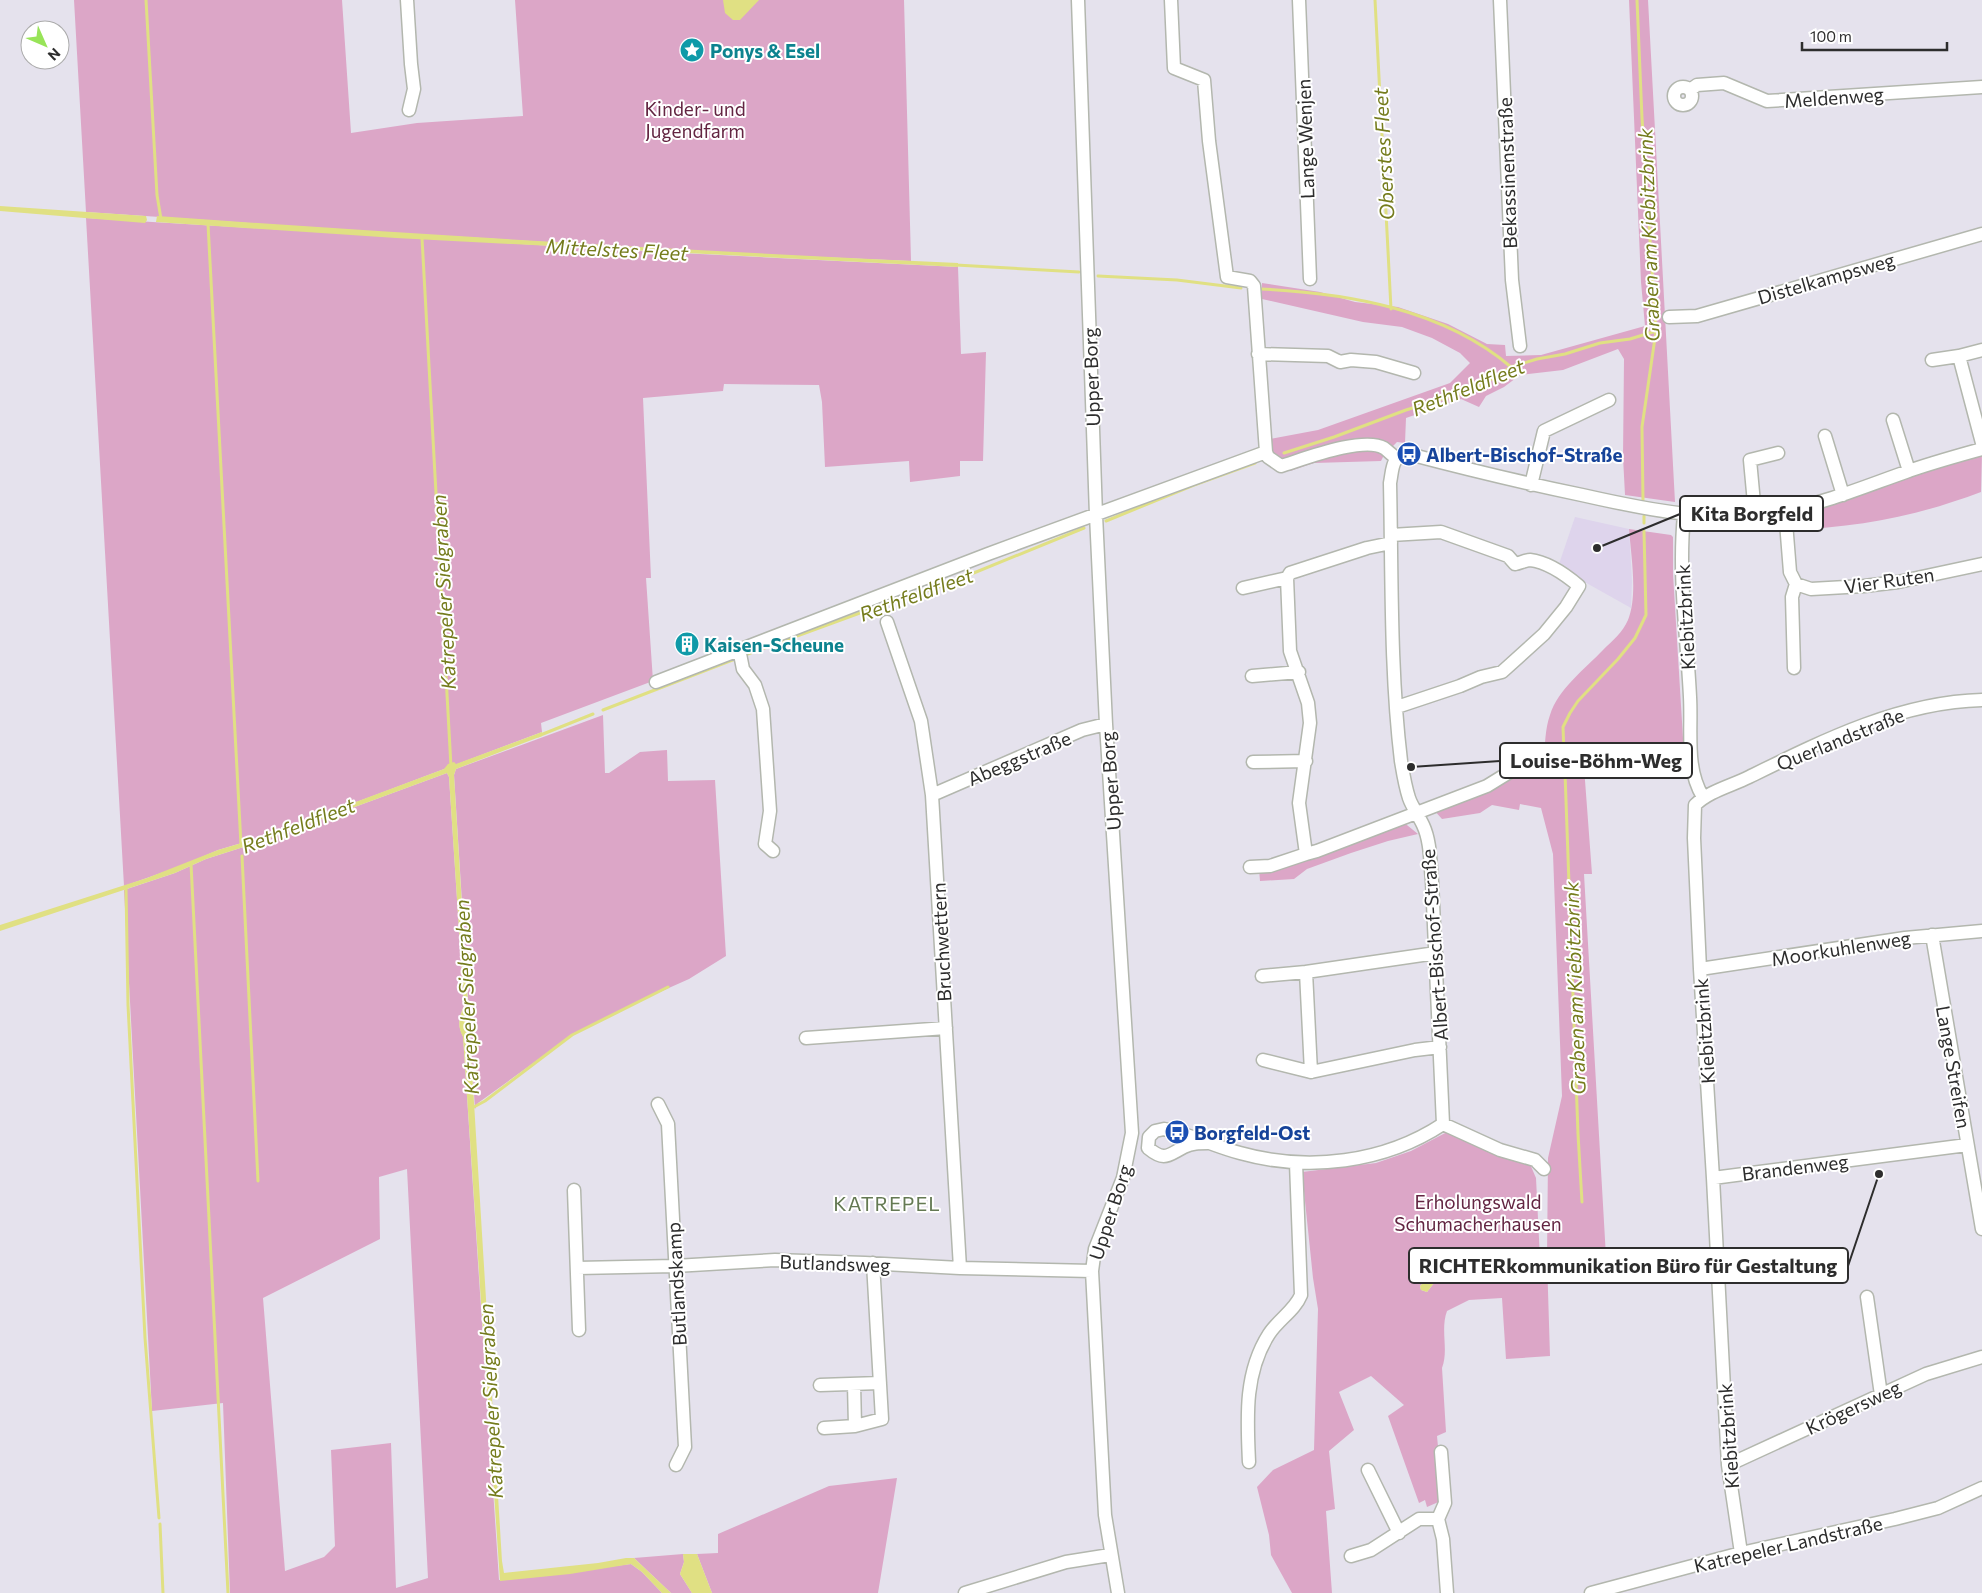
<svg xmlns="http://www.w3.org/2000/svg" width="1982" height="1593" viewBox="0 0 1982 1593" font-family="Commissioner,sans-serif">
<style>
.education{fill:#ded4ec}
.green{fill:#dca6c7;fill-rule:evenodd}
.water{fill:#e0e083}
.lines{fill:none;stroke-linecap:round;stroke-linejoin:round}
.stream{stroke:#e0e083;stroke-width:3}
.minor-casing{stroke:#b3b7ae;stroke-width:15}
.minor{stroke:#fff;stroke-width:12}
.labels{text-anchor:middle;dominant-baseline:central;stroke-width:4;stroke-linejoin:round;paint-order:stroke}
.culture-label{font-size:19px;font-weight:bold;fill:#0d838f;stroke:#fff;text-anchor:start}
.street-label{font-size:19px;fill:#2d2d2d;stroke:#fff}
.park-label{font-size:19px;fill:#632542;stroke:#fff}
.transit-label{font-size:19px;font-weight:bold;fill:#164399;stroke:#fff;text-anchor:start}
.water-label{font-size:20px;font-style:italic;fill:#757c1d;stroke:#fff}
.neighbourhood-label{font-size:20px;letter-spacing:1px;fill:#647953;stroke:#fff}
.leader{fill:none;stroke:#2d2d2d;stroke-width:2}
.callout-dot{fill:#2d2d2d;stroke:#fff;stroke-width:2}
.callout{fill:#fff;stroke:#2d2d2d;stroke-width:2}
.callout-label{font-size:20px;text-anchor:middle;font-weight:bold;fill:#2d2d2d}
</style>
<rect width="100%" height="100%" fill="#e5e2ed"/>
<path class="education" d="M 1575,517 L 1629,529 L 1632,581 L 1631,608 L 1558,567 Z"/>
<path class="green" d="M 74,0 L 342,0 L 351,133 L 417,123 L 523,116 L 515,0 L 904,0 L 911,261 L 749,254 L 396,233 L 86,212 Z
M 1629,0 L 1648,0 L 1675,502 L 1625,495 L 1623,457 L 1624,359 L 1618,349 L 1563,370 L 1520,375 L 1504,387 L 1486,396 L 1479,407 L 1461,399 L 1406,418 L 1405,443 L 1397,442 L 1392,447 L 1283,461 L 1271,454 L 1270,439 L 1318,430 L 1450,383 L 1470,363 L 1460,353 L 1432,338 L 1402,327 L 1363,322 L 1262,299 L 1262,283 L 1320,292 L 1355,302 L 1398,307 L 1448,324 L 1487,344 L 1505,345 L 1506,356 L 1541,355 L 1645,326 L 1641,282 Z
M 86,218 L 640,251 L 958,267 L 961,354 L 986,352 L 983,461 L 960,461 L 960,476 L 910,482 L 909,461 L 825,467 L 822,402 L 819,385 L 724,384 L 723,391 L 643,398 L 651,578 L 646,578 L 653,681 L 541,723 L 542,732 L 378,794 L 262,837 L 218,850 L 181,866 L 124,886 Z
M 1373,449 L 1385,453 L 1381,461 L 1314,463 L 1290,471 L 1291,468 L 1343,452 Z
M 1982,453 L 1981,492 C 1914,517 1860,527 1789,530 L 1792,517 L 1813,512 L 1813,509 L 1913,474 Z
M 1629,529 L 1671,535 L 1673,537 L 1673,574 L 1685,771 C 1655,748 1617,760 1584,767 L 1592,874 L 1584,874 L 1606,1257 L 1547,1259 L 1550,1356 L 1506,1359 L 1502,1298 L 1469,1300 L 1447,1311 C 1440,1330 1449,1350 1442,1368 L 1446,1432 L 1437,1436 L 1443,1500 L 1427,1507 L 1425,1500 L 1419,1503 L 1388,1416 L 1404,1405 L 1371,1376 L 1339,1392 L 1354,1430 L 1329,1451 L 1335,1509 L 1326,1511 L 1332,1593 L 1292,1593 L 1271,1555 L 1269,1535 L 1257,1487 L 1273,1470 L 1314,1450 L 1318,1309 L 1313,1278 L 1302,1172 L 1376,1163 L 1411,1151 L 1449,1131 L 1530,1164 L 1536,1178 L 1540,1259 L 1547,1258 L 1548,1158 L 1562,1096 L 1553,854 L 1541,808 L 1520,804 L 1519,810 L 1492,805 L 1480,813 L 1442,819 L 1433,809 L 1544,760 C 1545,745 1545,729 1550,715 C 1558,689 1585,669 1603,650 C 1612,641 1623,632 1628,620 C 1638,596 1631,555 1629,529 ZM 1433,1250 L 1434,1283 L 1427,1292 L 1421,1290 L 1420,1286 L 1425,1281 L 1425,1276 L 1420,1272 L 1422,1262 L 1429,1266 L 1431,1263 L 1428,1256 L 1421,1258 Z
M 603,715 L 605,773 L 609,773 L 640,752 L 667,750 L 668,781 L 715,780 L 726,956 L 689,979 L 653,995 L 575,1033 L 478,1103 L 475,1109 L 454,775 L 456,769 Z
M 447,773 L 449,777 L 464,1006 C 459,1018 457,1025 463,1036 L 499,1580 L 631,1564 L 642,1572 L 662,1593 L 230,1593 L 223,1403 L 152,1411 L 124,890 L 175,873 L 206,859 L 265,840 ZM 407,1169 L 428,1578 L 396,1588 L 391,1443 L 331,1450 L 335,1546 L 324,1557 L 285,1571 L 263,1298 L 380,1239 L 379,1177 Z
M 1402,821 L 1418,834 L 1388,841 L 1351,853 L 1307,869 L 1294,879 L 1260,881 L 1259,869 Z
M 897,1478 L 878,1593 L 712,1593 L 697,1554 L 718,1553 L 718,1534 L 829,1486 Z
M 683,1554 L 684,1562 L 680,1574 L 692,1593 L 671,1593 L 634,1558 Z"/>
<path class="water" d="M 723,0 L 759,0 L 740,20 L 733,20 L 725,13 Z
M 0,206 L 146,216 L 147,220 L 145,223 L 0,211 Z
M 157,216 C 424,235 691,251 958,263 L 958,267 L 396,238 L 156,222 Z
M 542,732 L 542,736 L 456,769 L 454,775 L 502,1561 L 504,1573 L 598,1563 L 626,1558 L 634,1558 L 671,1593 L 662,1593 L 642,1572 L 631,1564 L 570,1574 L 500,1581 L 463,1037 C 457,1025 459,1018 464,1006 L 449,777 L 447,773 L 265,840 L 206,859 L 175,873 L 0,931 L 0,925 L 147,878 L 218,850 L 262,837 L 444,769 L 448,764 L 454,762 L 456,764 Z
M 1425,1250 L 1433,1250 C 1447,1268 1440,1276 1427,1292 L 1421,1290 L 1420,1286 L 1425,1281 L 1425,1276 L 1420,1272 L 1415,1272 L 1413,1269 L 1418,1261 L 1422,1262 L 1429,1266 L 1431,1263 L 1428,1256 L 1416,1259 L 1417,1254 Z
M 683,1554 L 697,1554 L 712,1593 L 692,1593 L 680,1574 L 684,1562 Z"/>
<g class="lines">
<path class="stream" d="M 146,0 L 157,195 L 161,219
M 1375,0 L 1391,309
M 1637,0 L 1642,118 L 1656,331 L 1642,427 L 1643,500
M 208,224 L 241,845
M 422,238 L 451,767
M 956,265 L 1079,272
M 1098,276 L 1177,280 L 1241,288
M 1261,289 C 1347,293 1443,309 1511,367
M 1284,453 L 1334,437 L 1406,410 L 1477,388 L 1511,367 L 1537,359 L 1565,354 L 1600,343 L 1630,339 L 1656,331
M 1644,516 L 1644,523
M 1106,521 L 1194,485 L 1255,463
M 745,655 L 868,610 L 942,586 L 1084,528
M 603,710 L 735,659
M 538,736 L 593,714
M 1564,753 L 1563,727 L 1570,713 L 1578,701 L 1618,659 L 1635,638 L 1646,615 L 1644,531
M 1565,773 L 1578,1134 L 1582,1202
M 242,856 L 258,1181
M 191,864 L 228,1593
M 126,888 L 128,1005 L 145,1338 L 159,1518
M 472,1108 L 485,1101 L 572,1035 L 668,987
M 160,1524 L 163,1593"/>
<defs>
<path id="minor" d="M 407,0 L 411,64 L 414,89 L 409,110
M 1078,0 L 1096,515 L 1106,724 L 1132,1133 L 1123,1178 L 1095,1249 L 1092,1271 L 1105,1515 L 1118,1593
M 1171,0 L 1174,68 L 1204,80 L 1209,141 L 1227,277 L 1250,281 L 1254,286 L 1266,452
M 1299,0 L 1310,279
M 1500,0 L 1512,280 L 1520,346
M1674 96a9 9 0 1 1 18 0a9 9 0 1 1-18 0Z
M 1690,90 L 1697,85 L 1724,83 L 1767,101 L 1982,87
M 1669,317 L 1697,316 L 1982,234
M 1982,350 L 1959,356 L 1982,443
M 1258,354 L 1328,356 L 1340,362 L 1351,360 L 1376,362 L 1414,373
M 1932,360 L 1959,356
M 1893,420 L 1909,471
M 1825,436 L 1843,495
M 1531,485 L 1544,431 L 1609,400
M 1785,510 L 1790,572 L 1796,584 L 1792,597 L 1794,668
M 1755,514 L 1750,460 L 1778,453
M 1684,515 C 1678,576 1687,636 1690,697 C 1692,731 1685,768 1703,797
M 1391,535 L 1441,532 L 1508,556 L 1515,564 C 1520,563 1526,560 1530,560 C 1548,562 1566,575 1579,586 L 1566,607 L 1544,634 L 1502,672 L 1481,677 L 1460,686 L 1397,707
M 1391,543 L 1367,548 L 1290,573 L 1287,578 L 1290,651 L 1308,703 L 1310,723 L 1299,803 L 1306,854 L 1317,851 L 1487,786 L 1513,770 L 1540,760
M 1796,584 L 1811,589 L 1864,586 L 1898,582 L 1982,564
M 1243,588 L 1287,578
M 887,622 L 921,721 L 932,795 L 960,1268
M 739,649 L 743,669 L 755,685 L 763,709 L 770,811 L 765,844 L 773,851
M 1252,676 L 1299,672
M 656,682 L 988,554 L 1266,452 L 1268,457 L 1281,466 C 1304,459 1363,436 1384,448 C 1388,451 1392,455 1396,458
M 1253,762 L 1306,761
M 932,795 L 1082,730 L 1106,724
M 1250,867 L 1270,866 L 1306,854
M 1932,935 L 1982,1229
M 1436,953 L 1306,972 L 1311,1072 L 1415,1050 L 1440,1047
M 1700,969 L 1905,938 L 1982,931
M 1262,976 L 1306,972
M 806,1038 L 946,1028
M 1263,1060 L 1311,1072
M 658,1104 L 668,1124 L 685,1447 L 676,1465
M 1443,1124 L 1500,1150 L 1535,1160 L 1544,1169
M 1208,1143 C 1199,1143 1192,1143 1184,1147 C 1168,1155 1165,1162 1148,1148 L 1149,1137 L 1155,1131 L 1164,1129 C 1190,1134 1214,1146 1240,1153 C 1308,1172 1384,1163 1443,1124 L 1432,881 C 1430,863 1431,842 1423,825 C 1419,816 1412,807 1409,798 C 1405,786 1403,773 1401,761 C 1390,670 1392,574 1390,483 C 1393,468 1391,456 1409,454 C 1466,469 1524,483 1582,495 C 1653,511 1710,523 1784,510 C 1826,503 1866,486 1906,472 C 1931,463 1957,456 1982,449
M 1713,1178 L 1967,1145
M 574,1190 L 579,1330
M 577,1268 L 675,1266 L 775,1260 L 865,1263 L 960,1268 L 1092,1271
M 1867,1297 L 1881,1395
M 854,1384 L 855,1426
M 820,1385 L 880,1383
M 824,1428 L 855,1426 L 882,1419 L 873,1263
M 1441,1452 L 1445,1503 L 1438,1519 L 1443,1539 L 1447,1593
M 1249,1462 C 1247,1418 1244,1373 1269,1334 C 1278,1320 1295,1310 1301,1295 L 1296,1163
M 1728,1465 L 1926,1374 L 1982,1357
M 1368,1470 L 1399,1533
M 1741,1553 L 1728,1465 L 1713,1178 L 1700,969 L 1694,838 L 1695,805 C 1709,791 1731,786 1749,777 C 1822,741 1899,702 1982,700
M 1351,1556 L 1371,1550 L 1419,1519 L 1438,1519
M 965,1593 L 1066,1562 L 1110,1555
M 1591,1593 L 1741,1553 L 1895,1519 L 1938,1508 L 1982,1488"/>
</defs>
<use href="#minor" class="minor-casing"/>
<use href="#minor" class="minor"/>
</g>
<defs>
<symbol id="sight-disc" viewBox="-11 -11 22 22"><circle r="9.5" fill="#0f9aa8" stroke="#fff"/><path d="M0-6L1.8-2.2L6-1.7L2.9 1.2L3.7 5.4L0 3.3L-3.7 5.4L-2.9 1.2L-6-1.7L-1.8-2.2Z" fill="#fff"/></symbol>
<symbol id="bus-disc" viewBox="-11 -11 22 22"><circle r="9.5" fill="#1a4fb4" stroke="#fff"/><path d="M-5-6H5V4H4V6H2V4H-2V6H-4V4H-5ZM-3.5-4V0h7V-4ZM-3.5 1.2v1.5H-2V1.2ZM2 1.2v1.5H3.5V1.2Z" fill="#fff"/></symbol>
<symbol id="building-disc" viewBox="-11 -11 22 22"><circle r="9.5" fill="#0f9aa8" stroke="#fff"/><path d="M-4-6H4V6H1V3H-1V6H-4ZM-2.5-4.3h1.7v1.8h-1.7ZM.8-4.3h1.7v1.8H.8ZM-2.5-1h1.7V.8h-1.7ZM.8-1h1.7V.8H.8Z" fill="#fff"/></symbol>
</defs>
<g fill-rule="evenodd">
<use href="#sight-disc" x="678" y="36" width="28" height="28"/>
<use href="#bus-disc" x="1395" y="440" width="28" height="28"/>
<use href="#building-disc" x="673" y="630" width="28" height="28"/>
<use href="#bus-disc" x="1163" y="1118" width="28" height="28"/>
</g>
<g class="labels">
<g class="culture-label">
<text x="710" y="50">Ponys &amp; Esel</text>
<text x="704" y="644">Kaisen-Scheune</text>
</g>
<g class="street-label">
<text transform="translate(1834 97) rotate(-4)">Meldenweg</text>
<text transform="translate(1305 139) rotate(-92)">Lange Wenjen</text>
<text transform="translate(1507 173) rotate(-92)">Bekassinenstraße</text>
<text transform="translate(1826 278) rotate(-16)">Distelkampsweg</text>
<text transform="translate(1091 377) rotate(-92)">Upper Borg</text>
<text transform="translate(1889 580) rotate(-8)">Vier Ruten</text>
<text transform="translate(1685 617) rotate(-93)">Kiebitzbrink</text>
<text transform="translate(1840 739) rotate(-22)">Querlandstraße</text>
<text transform="translate(1019 758) rotate(-23)">Abeggstraße</text>
<text transform="translate(1110 781) rotate(-94)">Upper Borg</text>
<text transform="translate(941 942) rotate(-93)">Bruchwettern</text>
<text transform="translate(1434 945) rotate(-94)">Albert-Bischof-Straße</text>
<text transform="translate(1841 948) rotate(-9)">Moorkuhlenweg</text>
<text transform="translate(1704 1031) rotate(-94)">Kiebitzbrink</text>
<text transform="translate(1954 1067) rotate(80)">Lange Streifen</text>
<text transform="translate(1795 1167) rotate(-7)">Brandenweg</text>
<text transform="translate(1110 1212) rotate(-72)">Upper Borg</text>
<text transform="translate(835 1263) rotate(2)">Butlandsweg</text>
<text transform="translate(676 1284) rotate(-93)">Butlandskamp</text>
<text transform="translate(1853 1407) rotate(-25)">Krögersweg</text>
<text transform="translate(1728 1436) rotate(-94)">Kiebitzbrink</text>
<text transform="translate(1788 1544) rotate(-13)">Katrepeler Landstraße</text>
</g>
<g class="park-label">
<text x="695" y="108">Kinder- und<tspan x="695" dy="22">Jugendfarm</tspan></text>
<text x="1478" y="1201">Erholungswald<tspan x="1478" dy="22">Schumacherhausen</tspan></text>
</g>
<g class="transit-label">
<text x="1426" y="454">Albert-Bischof-Straße</text>
<text x="1194" y="1132">Borgfeld-Ost</text>
</g>
<g class="water-label">
<text transform="translate(1383 154) rotate(-93)">Oberstes Fleet</text>
<text transform="translate(1648 235) rotate(-92)">Graben am Kiebitzbrink</text>
<text transform="translate(617 249) rotate(3)">Mittelstes Fleet</text>
<text transform="translate(1468 387) rotate(-22)">Rethfeldfleet</text>
<text transform="translate(443 592) rotate(-93)">Katrepeler Sielgraben</text>
<text transform="translate(916 594) rotate(-20)">Rethfeldfleet</text>
<text transform="translate(298 825) rotate(-21)">Rethfeldfleet</text>
<text transform="translate(1574 988) rotate(-92)">Graben am Kiebitzbrink</text>
<text transform="translate(466 997) rotate(-93)">Katrepeler Sielgraben</text>
<text transform="translate(490 1401) rotate(-93)">Katrepeler Sielgraben</text>
</g>
<g class="neighbourhood-label">
<text x="887" y="1203">KATREPEL</text>
</g>
</g>
<path class="leader" d="M1597 548L1680 514M1411 767L1500 761M1879 1174L1848 1266"/>
<g class="callout-dot">
<circle cx="1597" cy="548" r="5"/>
<circle cx="1411" cy="767" r="5"/>
<circle cx="1879" cy="1174" r="5"/>
</g>
<g class="callout">
<rect x="1680" y="496" width="143" height="35" rx="5"/>
<rect x="1500" y="743" width="192" height="35" rx="5"/>
<rect x="1409" y="1248" width="439" height="35" rx="5"/>
</g>
<g class="callout-label">
<text x="1752" y="521">Kita Borgfeld</text>
<text x="1596" y="768">Louise-Böhm-Weg</text>
<text x="1628" y="1273">RICHTERkommunikation Büro für Gestaltung</text>
</g>
<g transform="translate(45 45) rotate(135)"><circle r="24" fill="#ffffff" stroke="#ababab"/>
<path d="M0-4L9 19L0 12L-9 19Z" fill="#98e458"/>
<text y="-8" font-size="14" font-weight="bold" text-anchor="middle" fill="#2d2d2d">N</text>
</g>
<path d="M1802 42v8h145v-8" fill="none" stroke="#2d2d2d" stroke-width="2.5"/>
<text x="1810" y="42" font-size="15" fill="#2d2d2d" stroke="#ffffff" stroke-width="4" paint-order="stroke">100 m</text>
</svg>
